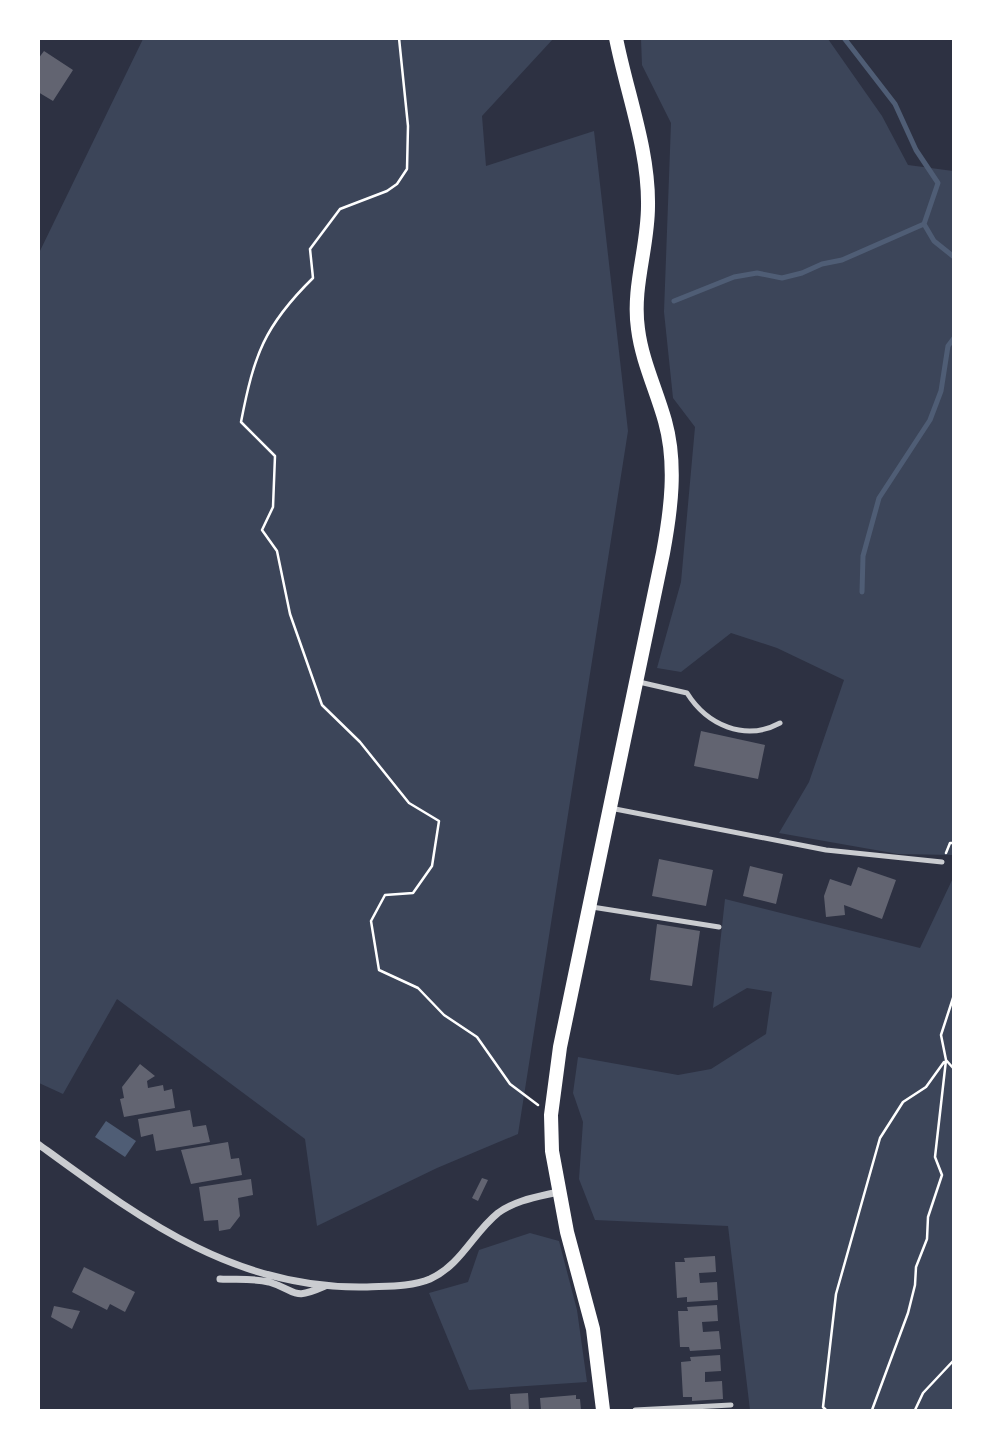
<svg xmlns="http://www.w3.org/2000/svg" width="992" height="1449" viewBox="0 0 992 1449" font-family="Montserrat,sans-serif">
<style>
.green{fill:#3c4559}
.water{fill:#4f5d75}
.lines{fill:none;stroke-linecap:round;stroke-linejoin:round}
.stream{stroke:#4f5d75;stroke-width:5}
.building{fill:#626471}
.path{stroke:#fff;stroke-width:2.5}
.service{stroke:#caccd0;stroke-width:5}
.minor{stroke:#caccd0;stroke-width:7}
.secondary{stroke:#fff;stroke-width:14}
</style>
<rect width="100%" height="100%" fill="#2d3142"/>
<path class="green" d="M 143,39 L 553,39 L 482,116 L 486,166 L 594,131 L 628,431 L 518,1134 L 437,1168 L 317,1226 L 305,1139 L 117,999 L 63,1094 L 39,1083 L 38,255 Z
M 641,39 L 828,39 L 882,116 L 908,165 L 953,171 L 953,855 L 898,854 L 779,833 L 809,782 L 844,680 L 777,648 L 731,633 L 681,672 L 657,668 L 681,582 L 695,427 L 673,398 L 664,312 L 671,123 L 642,65 Z
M 953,878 L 953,1410 L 750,1410 L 728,1226 L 595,1220 L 579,1179 L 583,1122 L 573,1093 L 578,1057 L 678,1075 L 711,1069 L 766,1034 L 772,992 L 747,988 L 713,1008 L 725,899 L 920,948 Z
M 530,1233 L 559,1241 L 577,1310 L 587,1382 L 469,1390 L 429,1293 L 468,1282 L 479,1250 Z"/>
<path class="water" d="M 106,1121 L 136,1141 L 125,1157 L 95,1137 Z"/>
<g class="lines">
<path class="stream" d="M 844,38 L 895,104 L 916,150 L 938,183 L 924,224 L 934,241 L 954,257
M 674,301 L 734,277 L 757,273 L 782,278 L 802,273 L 822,264 L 842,260 L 924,224
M 862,592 L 863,556 L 879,498 L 930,420 L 941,391 L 948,346 L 954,338"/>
</g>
<path class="building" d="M 44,51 L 73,70 L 53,101 L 38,92 L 38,59 Z
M 701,731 L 765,745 L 758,779 L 694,766 Z
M 659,859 L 713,870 L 706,906 L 652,896 Z
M 750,866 L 783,874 L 776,904 L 743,896 Z
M 858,867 L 896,880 L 882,919 L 844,905 L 845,915 L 826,917 L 824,896 L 830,879 L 851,886 Z
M 657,924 L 700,931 L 692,986 L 650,980 Z
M 140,1064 L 155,1076 L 147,1081 L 148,1088 L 163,1085 L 164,1091 L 172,1089 L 175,1108 L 124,1117 L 120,1099 L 124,1098 L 122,1087 Z
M 190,1110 L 193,1127 L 206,1125 L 210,1142 L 156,1151 L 153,1134 L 141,1137 L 138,1119 Z
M 228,1142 L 231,1159 L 239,1158 L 242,1175 L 191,1184 L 181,1150 Z
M 482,1178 L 488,1180 L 478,1201 L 472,1198 Z
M 251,1179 L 253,1195 L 238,1198 L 240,1216 L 230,1229 L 219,1231 L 218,1220 L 204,1221 L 199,1187 Z
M 715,1256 L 716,1272 L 699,1273 L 700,1283 L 717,1282 L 718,1300 L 687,1302 L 687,1297 L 677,1298 L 675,1262 L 685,1262 L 684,1258 Z
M 84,1267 L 135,1292 L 125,1312 L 110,1304 L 107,1310 L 72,1292 Z
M 717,1305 L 718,1321 L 702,1322 L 703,1332 L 719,1331 L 721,1349 L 690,1351 L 689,1347 L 680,1347 L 678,1311 L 688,1311 L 687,1307 Z
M 54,1306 L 80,1311 L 72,1329 L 51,1317 Z
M 720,1355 L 721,1371 L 705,1372 L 705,1382 L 722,1381 L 723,1399 L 692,1401 L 692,1397 L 683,1397 L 681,1362 L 691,1361 L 690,1357 Z
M 528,1393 L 529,1410 L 511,1410 L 510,1394 Z
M 576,1395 L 576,1399 L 580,1399 L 581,1410 L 541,1410 L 540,1398 Z"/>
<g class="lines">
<path class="path" d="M 399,38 L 408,126 L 407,169 L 397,184 L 387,191 L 340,209 L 310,249 L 313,278 C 264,326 254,355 241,422 L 275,456 L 273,507 L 262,530 L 277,551 L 290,614 L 322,705 L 360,742 L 409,803 L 439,821 L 432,866 L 413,893 L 385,895 L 371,921 L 379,970 L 418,988 L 444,1015 L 477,1037 L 510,1084 L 538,1105
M 946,853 L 950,843 L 954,843
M 946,1060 L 954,1069
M 826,1410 L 823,1407 L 836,1294 L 880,1138 L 903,1102 L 926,1087 L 944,1062
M 872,1410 L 908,1313 L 915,1285 L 916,1267 L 927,1239 L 928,1217 L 942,1175 L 935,1157 L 946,1060 L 941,1035 L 954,995
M 915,1410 L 923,1393 L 954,1360"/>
<path class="service" d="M 639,682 L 687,693 C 707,725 745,742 780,723
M 610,808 L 826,850 L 942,862
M 592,907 L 719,927
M 635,1410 L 731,1405"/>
<path class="minor" d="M 38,1144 C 141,1219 234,1290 367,1287 C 388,1286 411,1287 430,1279 C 461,1265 473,1233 498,1213 C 516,1200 537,1197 558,1192
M 220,1279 C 236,1280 253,1278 269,1282 C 299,1291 291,1301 325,1286"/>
<path class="secondary" d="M 603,1410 L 593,1329 L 567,1232 L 552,1151 L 551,1115 L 560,1047 L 663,553 C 671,510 677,464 665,421 C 656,389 642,361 638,329 C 632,287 648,248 648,206 C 649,150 627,94 616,38"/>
</g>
<rect width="992" height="1449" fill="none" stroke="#ffffff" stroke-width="80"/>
</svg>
